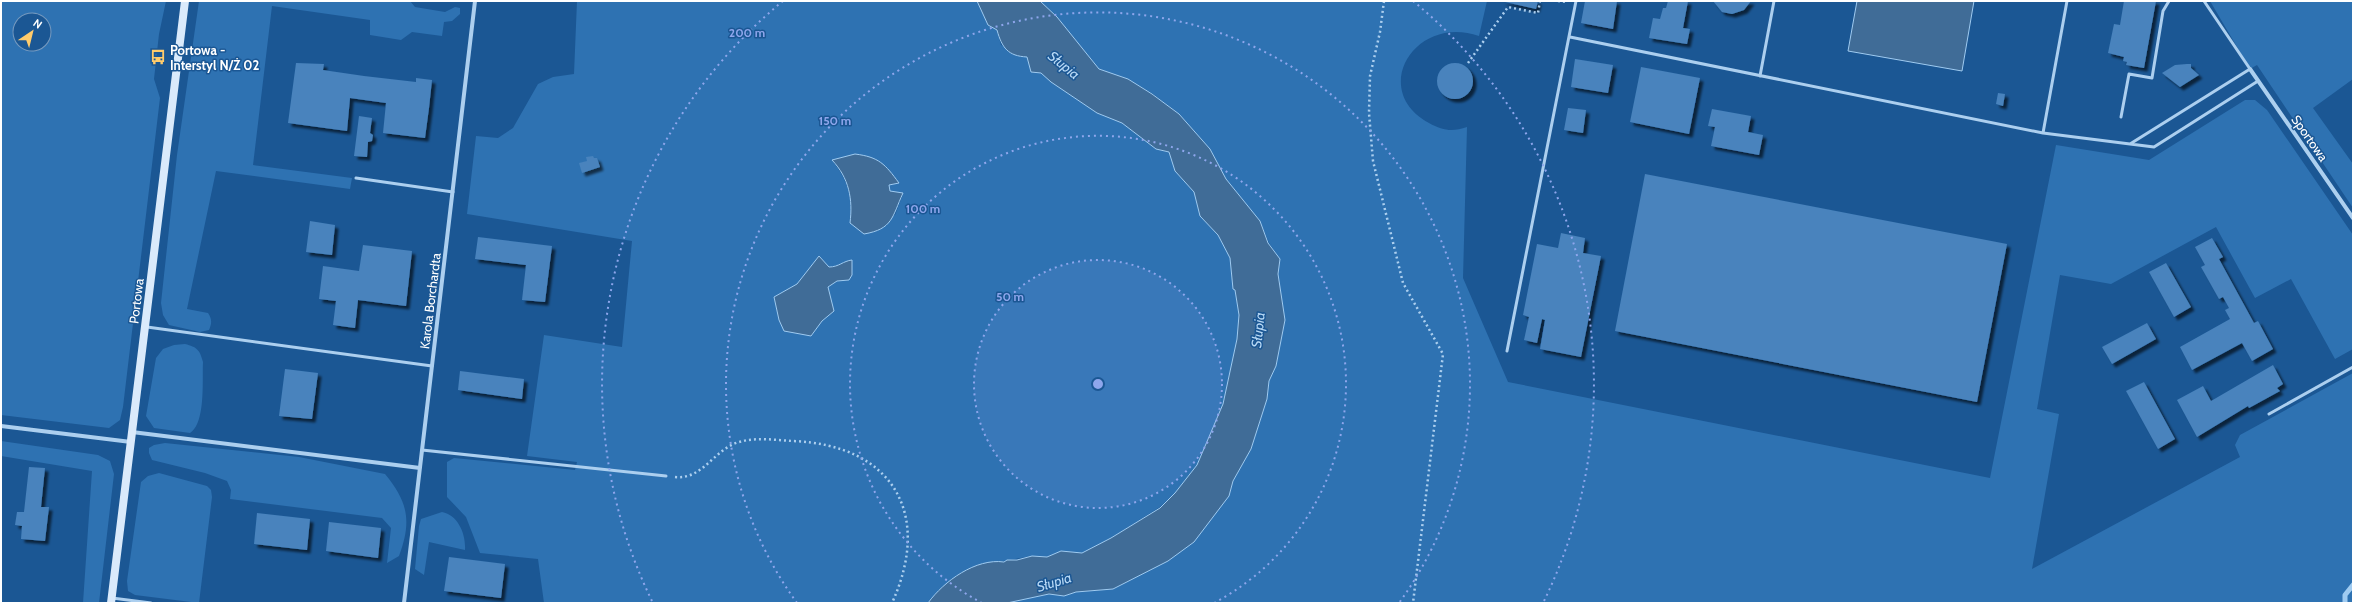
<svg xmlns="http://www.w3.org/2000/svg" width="2354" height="604" viewBox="0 0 2354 604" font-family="Cabin,sans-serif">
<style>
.green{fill:#2e72b2;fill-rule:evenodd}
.water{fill:#406c97;stroke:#9fcbf1}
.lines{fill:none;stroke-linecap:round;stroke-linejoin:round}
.stream{stroke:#9fcbf1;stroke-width:5}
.building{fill:#4883bd;filter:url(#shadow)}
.path{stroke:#accfef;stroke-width:2.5;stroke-dasharray:2 3;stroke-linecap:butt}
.lane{stroke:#accfef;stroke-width:3}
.street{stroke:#accfef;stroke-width:4}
.secondary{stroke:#daeafb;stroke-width:8}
.ring{fill:none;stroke:#8ea6ec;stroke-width:2;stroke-dasharray:2 4}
.labels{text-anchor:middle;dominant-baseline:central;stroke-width:3;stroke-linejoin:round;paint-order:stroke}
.poi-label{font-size:13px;font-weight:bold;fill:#fff;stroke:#1b5794;text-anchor:start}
.street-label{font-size:13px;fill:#fff;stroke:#1b5794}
.water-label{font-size:14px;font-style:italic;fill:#b8d9f6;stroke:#1b5794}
.centre{fill:#8ea6ec;stroke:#1b5794;stroke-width:2}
.ring-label{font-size:12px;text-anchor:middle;font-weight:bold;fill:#8ea6ec;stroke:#1b5794;stroke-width:3;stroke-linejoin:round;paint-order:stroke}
</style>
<defs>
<filter id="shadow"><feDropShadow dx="3.5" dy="3.5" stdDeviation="1" flood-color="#0009"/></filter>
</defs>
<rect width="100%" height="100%" fill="#1b5794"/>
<path class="green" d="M 1,1 L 166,1 L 159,34 L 154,79 L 160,98 L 123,407 L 120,420 L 109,428 L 1,415 ZM 20,20 L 44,20 L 44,44 L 20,44 Z
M 199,1 L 410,1 L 415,7 L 445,12 L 455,7 L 460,8 L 460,14 L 452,21 L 444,22 L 442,36 L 412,32 L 401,40 L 370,35 L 370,20 L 272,6 L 253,165 L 352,178 L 350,189 L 216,171 L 187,309 L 208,313 C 212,319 212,323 209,330 L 200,332 L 169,325 L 163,315 L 161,303 L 177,155 Z
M 577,1 L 977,1 L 988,25 L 997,30 L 1001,45 L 1027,57 L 1051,82 L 1097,113 L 1122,123 L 1156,149 L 1169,152 L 1175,171 L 1194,192 L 1200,216 L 1218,235 L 1230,258 L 1233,289 L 1235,290 L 1239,315 L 1237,339 L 1223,404 L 1197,465 L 1175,493 L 1160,507 L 1111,538 L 1082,553 L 1061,551 L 1047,557 L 1032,556 L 976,566 L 944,586 L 928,603 L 544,603 L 538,559 L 480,553 L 466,517 L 447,497 L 447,462 L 454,458 L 575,470 L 577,462 L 527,456 L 544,335 L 622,347 L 632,241 L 467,214 L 476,136 L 498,138 L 513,128 L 538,84 L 553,77 L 574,74 ZM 832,160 L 899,183 L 889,185 L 890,191 L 903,194 L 895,215 L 850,223 C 853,196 848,181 832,160 ZM 819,256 L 829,267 C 839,267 843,261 852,260 L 852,275 L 849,280 L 837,281 L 828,287 L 834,311 L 822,321 L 811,336 L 779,320 L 774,297 L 797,284 Z
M 1040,1 L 1487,1 L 1479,36 C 1414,14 1369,91 1429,123 C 1443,131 1453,132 1467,127 L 1463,278 L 1508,382 L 1990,478 L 2056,145 L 2149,160 L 2245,100 L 2255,100 L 2267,110 L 2353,235 L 2353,349 L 2335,359 L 2291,279 L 2255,298 L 2216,227 L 2111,284 L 2060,275 L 2037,409 L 2059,414 L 2032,569 L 2240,457 L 2235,445 L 2240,435 L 2353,373 L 2353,603 L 1007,603 L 1049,594 L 1064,596 L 1076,592 L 1113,589 L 1168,561 L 1229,496 L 1233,481 L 1251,449 L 1267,399 L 1269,381 L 1276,366 L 1285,320 L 1278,274 L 1280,259 L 1269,243 L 1260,221 L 1226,179 L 1210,149 L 1179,114 L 1153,94 L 1128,79 L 1099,69 L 1057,17 Z
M 2210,1 L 2353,1 L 2353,79 L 2313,108 L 2353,164 L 2353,208 L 2257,65 L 2250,69 Z
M 185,344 C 197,347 200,350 203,362 C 202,380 206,423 190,433 L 154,428 L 146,416 L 156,358 L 163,349 L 174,345 Z
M 1,441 L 98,455 L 110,461 L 114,474 L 99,603 L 83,603 L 92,471 L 1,456 Z
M 165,443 L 299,457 L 385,474 C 408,502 412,521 399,556 L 387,563 L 391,528 L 382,518 L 230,499 L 231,490 L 227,481 L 205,473 L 152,460 L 149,453 L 149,448 L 154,445 Z
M 159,473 L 207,486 L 211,490 L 212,497 L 199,603 L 135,595 L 128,591 L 127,581 L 141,482 L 148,476 Z
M 442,512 C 458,515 466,534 465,550 L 429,542 L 424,575 L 415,569 L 419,526 L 421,519 Z"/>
<path class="water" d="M 977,1 L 1040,1 L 1057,17 L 1099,69 L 1128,79 L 1152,94 L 1179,114 L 1210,149 L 1226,179 L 1260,221 L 1268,243 L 1280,259 L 1278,274 L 1285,320 L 1276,366 L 1269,381 L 1267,399 L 1251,449 L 1233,481 L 1229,496 L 1194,542 L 1168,561 L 1113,589 L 1076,592 L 1064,596 L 1049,594 L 1007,603 L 928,603 C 944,581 976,558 1004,562 L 1007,560 L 1017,560 L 1032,556 L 1047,557 L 1061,551 L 1082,553 L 1111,538 L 1160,508 L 1175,493 L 1197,465 L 1223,404 L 1237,339 L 1239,315 L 1235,290 L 1233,289 L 1230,258 L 1218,235 L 1200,216 L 1194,192 L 1175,171 L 1169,152 L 1156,149 L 1122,123 L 1097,113 L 1051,82 L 1041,73 L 1031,72 L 1027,57 C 1008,56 1002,48 997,30 L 988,25 Z
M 1857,1 L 1974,1 L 1962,71 L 1848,51 Z
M 855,154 C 879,157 885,164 899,183 L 889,185 L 890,191 L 903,193 C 892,217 893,229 864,234 L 850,223 C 853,199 849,178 832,160 Z
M 819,256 L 829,267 C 839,267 843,261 852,260 L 852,275 L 849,280 L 837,281 L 828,287 L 834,311 L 822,321 L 811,336 L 784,331 L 779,320 L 774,297 L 797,284 Z"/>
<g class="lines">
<path class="stream" d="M 2345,603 L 2345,595 L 2353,585"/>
</g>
<path class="building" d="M 1501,1 L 1538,1 L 1536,9 Z
M 1585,1 L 1617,1 L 1613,29 L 1581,23 Z
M 1668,1 L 1688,1 L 1683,28 L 1690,29 L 1687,44 L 1649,38 L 1653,18 L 1660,19 L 1663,8 L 1666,8 Z
M 1713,1 L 1751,1 L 1744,10 L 1732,14 L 1722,12 Z
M 2124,1 L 2156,1 L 2144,68 L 2126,65 L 2127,62 L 2123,61 L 2124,57 L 2108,53 L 2114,24 L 2120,25 Z
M 1575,59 L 1613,65 L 1608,93 L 1571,87 Z
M1437 81a18 18 0 1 1 36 0a18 18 0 1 1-36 0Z
M 296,63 L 324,64 L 323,70 L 364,76 L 416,82 L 416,78 L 432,80 L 429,108 L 399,105 L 429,108 L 425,138 L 383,133 L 386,103 L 350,98 L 347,131 L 288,123 Z
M 2187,64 L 2191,64 L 2191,68 L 2199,75 L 2180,87 L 2162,73 L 2175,65 Z
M 1641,67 L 1700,78 L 1689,134 L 1630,122 Z
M 1998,93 L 2005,94 L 2003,106 L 1996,104 Z
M 1568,108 L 1586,110 L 1583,133 L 1564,130 Z
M 1712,109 L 1751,116 L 1748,132 L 1763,135 L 1759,155 L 1711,146 L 1715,127 L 1708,126 Z
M 359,116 L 372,118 L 370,133 L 373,135 L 372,141 L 368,142 L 367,157 L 354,156 Z
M 593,156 L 594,158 L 597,158 L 600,167 L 582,173 L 579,163 L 587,161 L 586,157 Z
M 1645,174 L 2007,244 L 1977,402 L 1615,331 Z
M 310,221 L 335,225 L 332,255 L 306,252 Z
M 1561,233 L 1585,238 L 1583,253 L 1601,256 L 1581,357 L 1540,349 L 1545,320 L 1542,319 L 1537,343 L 1524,340 L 1529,317 L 1523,315 L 1537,244 L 1558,248 Z
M 478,237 L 552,246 L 545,302 L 522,300 L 526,265 L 475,259 Z
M 2212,238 L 2223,257 L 2219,259 L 2254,323 L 2258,321 L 2273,349 L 2252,361 L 2242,343 L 2192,370 L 2180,347 L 2230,319 L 2225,310 L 2229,308 L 2223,297 L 2219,299 L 2201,267 L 2205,265 L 2195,247 Z
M 363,245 L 412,251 L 406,306 L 358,300 L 355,328 L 333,325 L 336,301 L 319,299 L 323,266 L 359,271 Z
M 2166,263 L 2191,307 L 2174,317 L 2149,272 Z
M 2147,323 L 2156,339 L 2112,364 L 2102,347 Z
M 2273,365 L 2283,384 L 2277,388 L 2280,391 L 2249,408 L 2248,406 L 2197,437 L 2177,400 L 2203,386 L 2211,401 Z
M 285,369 L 318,373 L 312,419 L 279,416 Z
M 460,371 L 524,379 L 522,399 L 458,390 Z
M 2144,382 L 2175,439 L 2158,449 L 2126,391 Z
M 29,467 L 45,468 L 41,507 L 49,507 L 45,541 L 21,539 L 22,526 L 15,525 L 17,512 L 24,512 Z
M 257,513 L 310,519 L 307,550 L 254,544 Z
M 329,522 L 381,528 L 378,558 L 326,551 Z
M 449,557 L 505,564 L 501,598 L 444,591 Z"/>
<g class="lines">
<path class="path" d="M 1384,1 L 1380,32 L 1370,76 L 1369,113 L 1373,161 L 1403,283 L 1443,354 L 1413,603
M 1558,1 L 1566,2
M 1468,63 L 1508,7 L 1538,13 L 1540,1
M 675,477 C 703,480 714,449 739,442 C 756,437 775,440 793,441 C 892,445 933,513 892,603"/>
<path class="lane" d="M 1570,37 L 2043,133 L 2130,144 L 2250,69 L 2204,1
M 1760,76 L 1774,1
M 2121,117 L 2129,74 L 2152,78 L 2163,11 L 2169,1
M 2043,133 L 2067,1
M 2130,144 L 2154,147 L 2258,81
M 356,178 L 453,192
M 147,327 L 432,366
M 1507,351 L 1576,1
M 2269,414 L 2353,367
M 422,450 L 666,476
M 112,598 L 151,603"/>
<path class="street" d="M 2250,69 L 2353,218
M 1,426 L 131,442
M 132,432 L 420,468
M 404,603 L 475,1"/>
<path class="secondary" d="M 111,603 L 185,1"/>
</g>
<circle cx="1098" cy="384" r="124" fill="#8ea6ec" fill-opacity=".12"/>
<g class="ring">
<circle cx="1098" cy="384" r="124"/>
<path d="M982 603A248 248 0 1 1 1214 603"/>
<path d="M797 603A372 372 0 1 1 1399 603"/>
<path d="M652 601A496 496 0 0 1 783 1M1413 1A496 496 0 0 1 1544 601"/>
</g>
<defs>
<symbol id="bus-bare" viewBox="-9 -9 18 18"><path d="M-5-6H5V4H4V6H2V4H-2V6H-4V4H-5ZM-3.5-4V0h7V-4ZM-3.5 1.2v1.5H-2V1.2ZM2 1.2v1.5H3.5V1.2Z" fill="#ffcb6b" stroke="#1b5794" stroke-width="2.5" paint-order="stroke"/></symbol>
</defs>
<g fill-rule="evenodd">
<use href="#bus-bare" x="147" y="46" width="22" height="22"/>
</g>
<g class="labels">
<g class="poi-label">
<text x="170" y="50">Portowa -<tspan x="170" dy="15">Interstyl N/Ż 02</tspan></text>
</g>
<g class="street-label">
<text transform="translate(2310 138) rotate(55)">Sportowa</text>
<text transform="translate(136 301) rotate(-83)">Portowa</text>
<text transform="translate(430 301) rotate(-83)">Karola Borchardta</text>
</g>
<g class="water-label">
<text transform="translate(1064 65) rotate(39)">Słupia</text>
<text transform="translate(1258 330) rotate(-84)">Słupia</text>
<text transform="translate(1054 582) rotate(-17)">Słupia</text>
</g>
</g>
<circle cx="1098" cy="384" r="6" class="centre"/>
<g class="ring-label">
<text x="747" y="37">200 m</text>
<text x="835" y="125">150 m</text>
<text x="923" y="213">100 m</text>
<text x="1010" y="301">50 m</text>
</g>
<rect width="2354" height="604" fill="none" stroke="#ffffff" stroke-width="4"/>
<g transform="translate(32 32) rotate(35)"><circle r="19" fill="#1b5794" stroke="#769abf"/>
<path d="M0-3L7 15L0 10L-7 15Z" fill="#ffcb6b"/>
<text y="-6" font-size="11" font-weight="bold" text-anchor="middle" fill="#ffffff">N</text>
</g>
</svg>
